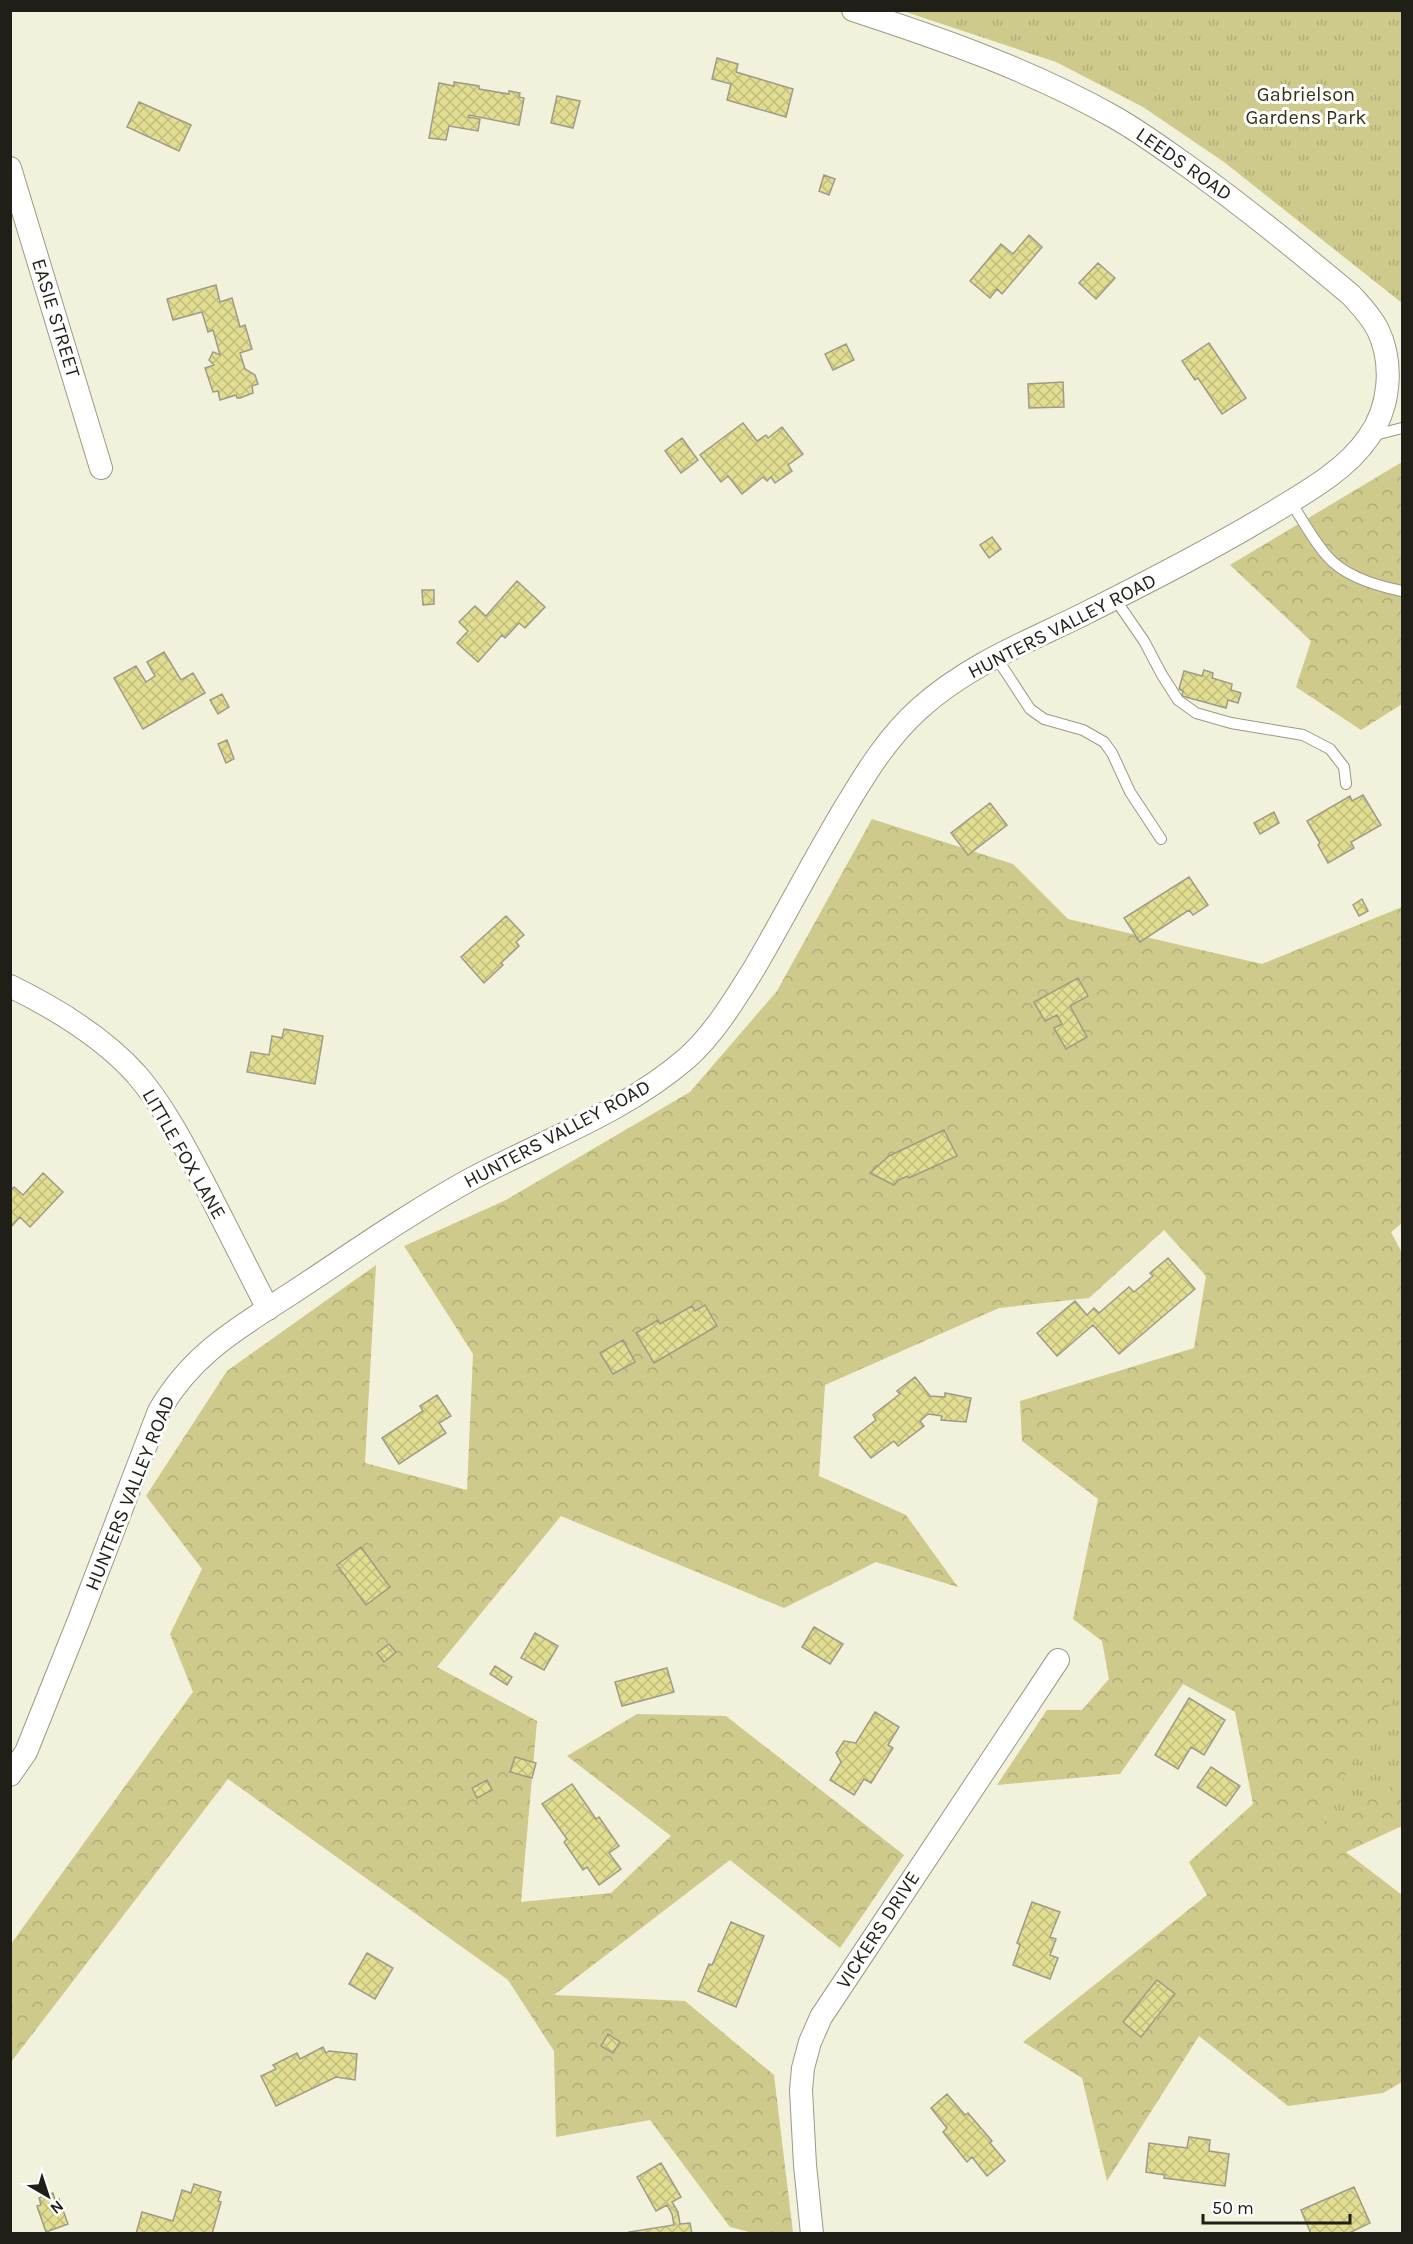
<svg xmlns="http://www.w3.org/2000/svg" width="1413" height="2244" viewBox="0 0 1413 2244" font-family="Karla,sans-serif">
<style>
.forest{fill:url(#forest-crowns)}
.park{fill:url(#park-tufts)}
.building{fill:url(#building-cross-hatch);stroke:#9d9c88;stroke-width:1.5}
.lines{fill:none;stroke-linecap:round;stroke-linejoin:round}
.service-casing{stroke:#9b9a86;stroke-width:12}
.minor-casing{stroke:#9b9a86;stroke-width:24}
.service{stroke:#fff;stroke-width:10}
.minor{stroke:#fff;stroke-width:22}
.labels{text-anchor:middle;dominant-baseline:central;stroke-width:6;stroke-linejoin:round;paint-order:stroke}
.park-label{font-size:20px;fill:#343211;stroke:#fff}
.street-label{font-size:20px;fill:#1f1f17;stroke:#fff}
</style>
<defs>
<pattern id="forest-crowns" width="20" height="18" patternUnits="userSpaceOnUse" patternTransform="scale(1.5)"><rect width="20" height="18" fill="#cdca8c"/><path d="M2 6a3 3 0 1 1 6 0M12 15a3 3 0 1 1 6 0" fill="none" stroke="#b0ad78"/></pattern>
<pattern id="park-tufts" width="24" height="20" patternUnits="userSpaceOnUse" patternTransform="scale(1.5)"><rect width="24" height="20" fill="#cdca8c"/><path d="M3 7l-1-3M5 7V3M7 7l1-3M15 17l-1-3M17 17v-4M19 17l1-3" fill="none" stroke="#b0ad78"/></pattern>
<pattern id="building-cross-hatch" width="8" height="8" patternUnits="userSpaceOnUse" patternTransform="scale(1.5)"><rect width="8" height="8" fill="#e1dd91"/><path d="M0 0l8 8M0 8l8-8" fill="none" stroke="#c1bd7c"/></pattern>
</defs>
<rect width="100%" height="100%" fill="#f2f1db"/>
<path class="forest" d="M 1402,462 L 1402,704 L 1361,730 L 1296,687 L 1311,641 L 1230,565 Z
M 872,819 L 1013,864 L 1068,919 L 1262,964 L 1402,907 L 1402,1223 L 1391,1232 L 1402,1253 L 1402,1826 L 1346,1852 L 1402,1895 L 1402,2082 L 1383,2093 L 1288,2106 L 1199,2036 L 1107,2181 L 1082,2078 L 1023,2042 L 1207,1895 L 1189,1862 L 1253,1804 L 1235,1712 L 1183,1684 L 1120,1774 L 997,1785 L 1047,1710 L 1082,1710 L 1109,1679 L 1102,1641 L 1073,1619 L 1098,1499 L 1022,1441 L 1020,1401 L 1194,1348 L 1206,1276 L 1164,1230 L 1089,1298 L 999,1308 L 825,1385 L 819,1476 L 906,1515 L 958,1587 L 876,1562 L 784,1608 L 561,1516 L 437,1667 L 537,1721 L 521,1902 L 611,1893 L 671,1836 L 567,1756 L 637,1714 L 726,1716 L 904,1855 L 840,1948 L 730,1860 L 554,1995 L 685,2001 L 774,2075 L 793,2233 L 753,2233 L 730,2227 L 650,2120 L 556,2137 L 554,2051 L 508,1980 L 228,1779 L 11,2062 L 11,1944 L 193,1692 L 170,1634 L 202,1569 L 146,1496 L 227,1371 L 376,1265 L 365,1463 L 467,1490 L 473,1354 L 404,1246 L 506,1200 L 690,1092 L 777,991 Z"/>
<path class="park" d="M 903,11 L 1402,11 L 1402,303 L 1224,162 L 1143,107 L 1056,62 Z
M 1402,1686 L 1402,1779 L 1328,1827 L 1319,1817 Z"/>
<path class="building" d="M 717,58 L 738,64 L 736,72 L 793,89 L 786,117 L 727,100 L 731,84 L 712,79 Z
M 454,82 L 479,86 L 479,89 L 509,94 L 509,91 L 520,93 L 519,97 L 524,98 L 519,125 L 469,115 L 468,117 L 480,119 L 478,131 L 449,126 L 446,140 L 429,138 L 439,83 L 454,86 Z
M 557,96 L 580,101 L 573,128 L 551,123 Z
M 139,102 L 191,125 L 179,151 L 127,127 Z
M 824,175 L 835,179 L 829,195 L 819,191 Z
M 1029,235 L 1042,247 L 1002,294 L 997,289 L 990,298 L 970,281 L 1001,244 L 1013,254 Z
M 1098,263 L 1115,278 L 1096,299 L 1079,283 Z
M 216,285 L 220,302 L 232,298 L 240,327 L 245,325 L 252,349 L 240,353 L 245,369 L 255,375 L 258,384 L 252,386 L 253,393 L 240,398 L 237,398 L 236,395 L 220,400 L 218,391 L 213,392 L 205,368 L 214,365 L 209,360 L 213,352 L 220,355 L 213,330 L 208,332 L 202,312 L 173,320 L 167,299 Z
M 1209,343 L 1246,398 L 1222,414 L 1198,378 L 1195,380 L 1182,361 Z
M 846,344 L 854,360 L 833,370 L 825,354 Z
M 1063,382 L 1064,407 L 1029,408 L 1028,384 Z
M 743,423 L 757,441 L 766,435 L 768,438 L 782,427 L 803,454 L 788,465 L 792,471 L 775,483 L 771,477 L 767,481 L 763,477 L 742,494 L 728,476 L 721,482 L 700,455 Z
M 682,438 L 698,460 L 681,473 L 665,451 Z
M 992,537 L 1001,549 L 989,558 L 980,545 Z
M 517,581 L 545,607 L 525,628 L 519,623 L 505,638 L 502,635 L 478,662 L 457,643 L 468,631 L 459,622 L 475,606 L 486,616 Z
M 422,590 L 434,590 L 434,604 L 423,605 Z
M 164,652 L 181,680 L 193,673 L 205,693 L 143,729 L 114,678 L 136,666 L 146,682 L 155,676 L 147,662 Z
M 1204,670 L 1213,673 L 1212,678 L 1232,684 L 1231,690 L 1241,693 L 1238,703 L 1228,700 L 1226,708 L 1182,696 L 1183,691 L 1179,689 L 1184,671 L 1202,676 Z
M 222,694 L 229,707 L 218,714 L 210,700 Z
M 227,740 L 234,759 L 226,763 L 218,744 Z
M 1363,795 L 1381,825 L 1351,842 L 1354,848 L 1328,863 L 1318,845 L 1320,843 L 1307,821 L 1350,796 L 1352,801 Z
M 990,803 L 1007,825 L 968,855 L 951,833 Z
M 1274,812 L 1279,823 L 1260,834 L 1254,823 Z
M 1189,877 L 1208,905 L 1193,915 L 1189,910 L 1140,942 L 1124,918 Z
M 1362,899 L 1368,911 L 1359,916 L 1353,905 Z
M 506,916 L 524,935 L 516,942 L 519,946 L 501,963 L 503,965 L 484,983 L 461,957 Z
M 1078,978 L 1088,996 L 1070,1006 L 1087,1037 L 1066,1049 L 1054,1028 L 1062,1024 L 1057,1015 L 1045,1021 L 1034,1002 Z
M 284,1029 L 323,1036 L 315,1084 L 247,1072 L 251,1052 L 269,1055 L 272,1036 L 282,1038 Z
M 944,1130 L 957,1156 L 909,1178 L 908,1176 L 898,1180 L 894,1185 L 870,1173 L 889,1156 Z
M 43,1173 L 63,1192 L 30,1227 L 20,1217 L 10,1228 L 10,1191 L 14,1187 L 23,1195 Z
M 1168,1258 L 1195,1289 L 1119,1354 L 1093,1325 L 1057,1356 L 1037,1333 L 1075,1301 L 1087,1315 L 1094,1308 L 1099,1313 L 1129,1287 L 1134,1292 L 1153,1276 L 1150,1273 Z
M 705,1305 L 717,1326 L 654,1363 L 636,1333 L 658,1320 L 660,1324 L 692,1306 L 695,1311 Z
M 623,1340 L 635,1362 L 613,1374 L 600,1353 Z
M 915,1377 L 930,1396 L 945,1397 L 945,1393 L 971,1398 L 966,1422 L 941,1420 L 942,1416 L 928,1414 L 920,1421 L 924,1426 L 898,1446 L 894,1441 L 871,1458 L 854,1437 L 876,1420 L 873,1415 L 900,1394 L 897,1391 Z
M 437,1395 L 451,1416 L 439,1423 L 446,1433 L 399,1464 L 382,1438 L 423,1411 L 420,1406 Z
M 361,1547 L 390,1587 L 366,1605 L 337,1565 Z
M 814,1627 L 843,1644 L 830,1664 L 802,1647 Z
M 535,1633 L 558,1646 L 544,1670 L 521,1658 Z
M 389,1644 L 396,1652 L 384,1662 L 377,1653 Z
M 495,1666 L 512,1677 L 507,1685 L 490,1674 Z
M 667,1668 L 674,1692 L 622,1706 L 615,1682 Z
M 1189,1698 L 1225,1720 L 1204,1755 L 1191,1747 L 1178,1769 L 1155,1755 Z
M 875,1712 L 899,1727 L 888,1745 L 893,1748 L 871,1783 L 864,1779 L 854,1795 L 830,1780 L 841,1762 L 836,1753 L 844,1741 L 856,1743 Z
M 515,1757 L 536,1763 L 532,1778 L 510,1772 Z
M 1211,1767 L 1240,1786 L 1226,1806 L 1197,1787 Z
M 487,1780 L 492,1790 L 477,1798 L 472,1788 Z
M 572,1784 L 596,1819 L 599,1817 L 619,1846 L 609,1853 L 621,1869 L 599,1885 L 587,1867 L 583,1870 L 564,1842 L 567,1839 L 542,1804 Z
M 1032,1902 L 1060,1912 L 1050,1937 L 1056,1939 L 1050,1955 L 1058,1958 L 1050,1979 L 1013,1965 L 1020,1945 L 1017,1943 Z
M 731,1922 L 764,1936 L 736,2007 L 698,1991 L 709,1964 L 712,1965 Z
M 367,1953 L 393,1968 L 375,1999 L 349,1984 Z
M 1157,1980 L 1175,1994 L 1141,2037 L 1123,2022 Z
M 608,2034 L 620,2042 L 613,2053 L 601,2046 Z
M 323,2047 L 326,2053 L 329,2051 L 357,2054 L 355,2080 L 336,2077 L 276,2106 L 261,2076 L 276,2069 L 273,2065 L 297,2053 L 300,2059 Z
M 947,2094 L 965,2115 L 968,2113 L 992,2141 L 990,2143 L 1005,2161 L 987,2176 L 972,2157 L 967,2162 L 943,2132 L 947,2128 L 931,2108 Z
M 1189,2137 L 1210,2140 L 1209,2151 L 1229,2154 L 1225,2186 L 1164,2178 L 1165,2175 L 1146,2172 L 1149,2143 L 1187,2148 Z
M 661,2163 L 681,2197 L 672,2202 L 678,2212 L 680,2224 L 690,2223 L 692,2234 L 630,2234 L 629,2232 L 674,2225 L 672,2214 L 667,2205 L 656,2211 L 637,2177 Z
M 194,2184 L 221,2192 L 218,2201 L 221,2202 L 212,2234 L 136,2234 L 142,2212 L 173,2221 L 182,2190 L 191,2193 Z
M 1354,2187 L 1370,2223 L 1347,2234 L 1311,2234 L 1301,2210 Z
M 53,2193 L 55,2200 L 59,2199 L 68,2224 L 46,2232 L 37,2206 L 41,2205 L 39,2198 Z"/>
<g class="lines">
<defs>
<path id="service" d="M 1371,436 L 1402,428
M 1290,501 C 1302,519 1313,540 1327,556 C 1345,577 1377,586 1402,591
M 1115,599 L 1144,641 L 1162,675 L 1178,700 L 1196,713 L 1231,723 L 1303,735 L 1330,749 L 1344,767 L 1346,784
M 996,657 L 1030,709 L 1044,719 L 1083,730 L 1104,742 L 1112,753 L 1130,792 L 1161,839"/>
<path id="minor" d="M 10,168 L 101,468
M 10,986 C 55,1008 103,1037 137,1075 C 166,1109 187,1151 208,1191 C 228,1230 248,1270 268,1309
M 10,1775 L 26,1752 L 79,1620 L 159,1411 C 193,1352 240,1327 295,1291 C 354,1252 411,1212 473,1178 C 545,1140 625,1112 687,1058 C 715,1033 735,999 755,967 C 786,914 814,859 846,806 C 867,771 888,737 919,709 C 965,667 1024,643 1078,617 C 1144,584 1209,551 1272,513 C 1306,492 1345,471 1368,438 C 1390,408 1394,364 1378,330 C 1371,316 1361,306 1351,295 C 1295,248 1239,202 1179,160 C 1158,145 1137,130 1114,117 C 1033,71 942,39 853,10
M 812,2234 L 805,2165 L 801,2090 L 803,2068 L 810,2042 L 821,2017 L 1058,1660"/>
</defs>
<use href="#service" class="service-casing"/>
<use href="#minor" class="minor-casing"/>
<use href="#service" class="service"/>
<use href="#minor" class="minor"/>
</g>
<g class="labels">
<g class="park-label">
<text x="1306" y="94">Gabrielson<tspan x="1306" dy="23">Gardens Park</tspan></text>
</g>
<g class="street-label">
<text transform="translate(1184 164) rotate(35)">LEEDS ROAD</text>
<text transform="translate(56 318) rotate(73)">EASIE STREET</text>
<text transform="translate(1062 626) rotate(-27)">HUNTERS VALLEY ROAD</text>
<text transform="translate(557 1134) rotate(-28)">HUNTERS VALLEY ROAD</text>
<text transform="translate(184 1154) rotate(60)">LITTLE FOX LANE</text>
<text transform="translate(130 1493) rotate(-68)">HUNTERS VALLEY ROAD</text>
<text transform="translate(878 1930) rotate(-57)">VICKERS DRIVE</text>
</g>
</g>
<rect width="1413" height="2244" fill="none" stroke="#1f1f17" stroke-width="24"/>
<g transform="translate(48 2196) rotate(141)" stroke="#ffffff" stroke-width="4.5" paint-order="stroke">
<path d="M0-4.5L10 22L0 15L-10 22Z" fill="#1f1f17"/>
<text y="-9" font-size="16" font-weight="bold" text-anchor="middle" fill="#1f1f17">N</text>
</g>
<path d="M1203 2214v9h147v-9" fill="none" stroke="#1f1f17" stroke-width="3"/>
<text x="1212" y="2214" font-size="18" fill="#1f1f17" stroke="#ffffff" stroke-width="4.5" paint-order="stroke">50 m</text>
</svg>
